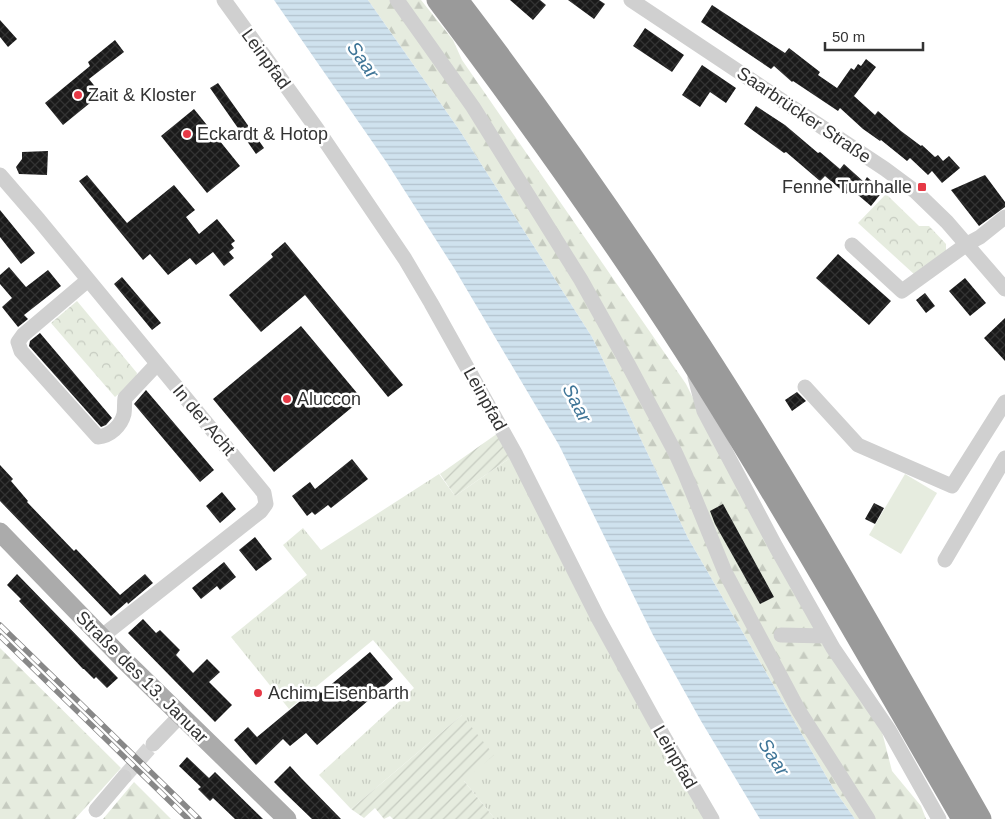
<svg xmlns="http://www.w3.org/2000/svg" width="1005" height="819" viewBox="0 0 1005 819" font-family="Helvetica,sans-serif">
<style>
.grass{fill:url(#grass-tufts)}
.forest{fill:url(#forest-firs)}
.park{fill:url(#park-crowns)}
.garden{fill:url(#garden-furrows)}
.pitch{fill:#e6ecdf}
.water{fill:url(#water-rules)}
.building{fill:url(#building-cross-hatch)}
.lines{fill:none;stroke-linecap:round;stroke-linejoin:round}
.minor-tunnel{stroke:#d6d6d6;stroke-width:15;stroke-dasharray:15 8;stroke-linecap:butt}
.minor{stroke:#d0d0d0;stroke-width:15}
.major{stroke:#ababab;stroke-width:19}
.highway{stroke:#9a9a9a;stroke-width:21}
.rail-casing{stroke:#888;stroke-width:5.5}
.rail{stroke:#fff;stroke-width:4;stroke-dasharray:11;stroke-linecap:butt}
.poi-dot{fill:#e63946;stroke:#fff;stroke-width:2}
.labels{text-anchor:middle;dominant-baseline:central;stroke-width:5;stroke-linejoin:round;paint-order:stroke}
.street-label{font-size:18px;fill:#333;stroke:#fff}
.poi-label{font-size:18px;fill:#333;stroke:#fff;text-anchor:start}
.water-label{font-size:19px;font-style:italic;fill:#3f7597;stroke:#fff}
</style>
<defs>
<pattern id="grass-tufts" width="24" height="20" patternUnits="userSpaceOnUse" patternTransform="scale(1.25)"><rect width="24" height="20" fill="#e6ecdf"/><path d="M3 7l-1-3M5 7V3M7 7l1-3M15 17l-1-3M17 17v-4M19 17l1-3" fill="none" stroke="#c6cbc0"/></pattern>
<pattern id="forest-firs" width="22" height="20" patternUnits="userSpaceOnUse" patternTransform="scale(1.25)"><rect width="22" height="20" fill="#e6ecdf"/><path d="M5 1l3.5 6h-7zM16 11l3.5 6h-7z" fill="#c6cbc0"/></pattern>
<pattern id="park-crowns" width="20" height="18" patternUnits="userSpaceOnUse" patternTransform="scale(1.25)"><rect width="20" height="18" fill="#e6ecdf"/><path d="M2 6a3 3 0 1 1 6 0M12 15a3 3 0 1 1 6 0" fill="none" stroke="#c6cbc0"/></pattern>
<pattern id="garden-furrows" width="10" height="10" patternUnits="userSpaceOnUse" patternTransform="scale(1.25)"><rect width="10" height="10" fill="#e6ecdf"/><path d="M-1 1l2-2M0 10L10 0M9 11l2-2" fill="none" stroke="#c6cbc0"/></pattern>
<pattern id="water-rules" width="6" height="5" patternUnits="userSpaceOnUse" patternTransform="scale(1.25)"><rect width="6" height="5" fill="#cfe2ee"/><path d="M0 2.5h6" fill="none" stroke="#b2c2cd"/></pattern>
<pattern id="building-cross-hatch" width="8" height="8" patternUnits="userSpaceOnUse" patternTransform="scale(1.25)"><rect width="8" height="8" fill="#1a1a1a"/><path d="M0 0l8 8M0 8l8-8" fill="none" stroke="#333"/></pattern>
</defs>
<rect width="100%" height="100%" fill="#fff"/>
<path class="grass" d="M 513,456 L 707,819 L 495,819 L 464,781 L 462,715 L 351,809 L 319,775 L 414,688 L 373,640 L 289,709 L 231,637 L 307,575 L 283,545 L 303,528 L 321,550 L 439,474 L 455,496 Z"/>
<path class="forest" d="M 368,0 L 421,0 L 453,40 L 462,60 L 686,384 L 714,440 L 880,724 L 892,771 L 921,806 L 926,819 L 855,819 L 833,788 L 688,538 L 592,337 L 460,131 Z
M 0,648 L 121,768 L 75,819 L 0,819 Z
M 134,782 L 171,819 L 103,819 Z"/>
<path class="park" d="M 886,194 L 919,226 L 929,226 L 946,244 L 946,251 L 915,275 L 858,223 Z
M 77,301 L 137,373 L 135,381 L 115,397 L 51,323 Z"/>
<path class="garden" d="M 498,433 L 513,456 L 455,496 L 440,474 Z
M 462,715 L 494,755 L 464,781 L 495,819 L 393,819 L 390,816 L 384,819 L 375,808 L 364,818 L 351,809 Z"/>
<path class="pitch" d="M 905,474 L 937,493 L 901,554 L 869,535 Z"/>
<path class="water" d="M 274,0 L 368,0 L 460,131 L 592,337 L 688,538 L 833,788 L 855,819 L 760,819 L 701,721 L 653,635 L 559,445 L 454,268 L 387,163 Z"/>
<path class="building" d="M 510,0 L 540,0 L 546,5 L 533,20 Z
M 568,0 L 599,0 L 605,4 L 594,19 Z
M 712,5 L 785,53 L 789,48 L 820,72 L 818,75 L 837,88 L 851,68 L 854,70 L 858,64 L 861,66 L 866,59 L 876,67 L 854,96 L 875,115 L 878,111 L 901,131 L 921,146 L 922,145 L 935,157 L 938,155 L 943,161 L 949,156 L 960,168 L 942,183 L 932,171 L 928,175 L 910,158 L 907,161 L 881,140 L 880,141 L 863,129 L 840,108 L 838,111 L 793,81 L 792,82 L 774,66 L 771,69 L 701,22 Z
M 0,20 L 17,39 L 8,47 L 0,37 Z
M 645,28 L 684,55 L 672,72 L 633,46 Z
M 115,40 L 124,52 L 89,79 L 101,94 L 63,125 L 45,103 L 90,66 L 88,62 Z
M 702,65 L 736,88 L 726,103 L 710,92 L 700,107 L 682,95 Z
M 218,83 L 264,148 L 256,154 L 210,88 Z
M 756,106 L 785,125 L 818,153 L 820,152 L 840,169 L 844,164 L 864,182 L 867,177 L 883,191 L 871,206 L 851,189 L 846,194 L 825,176 L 820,181 L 786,152 L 784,153 L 744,124 Z
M 194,109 L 240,166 L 207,193 L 161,136 Z
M 48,151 L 47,175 L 19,174 L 16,167 L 22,159 L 22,152 Z
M 87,175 L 127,223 L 174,185 L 195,210 L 186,217 L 199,234 L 217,219 L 235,241 L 231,244 L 234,248 L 229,252 L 234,258 L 224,266 L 213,252 L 196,265 L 190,258 L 168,275 L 150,254 L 143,260 L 107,216 L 79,181 Z
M 985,175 L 1005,202 L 1005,207 L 979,226 L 951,190 Z
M 0,210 L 35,253 L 21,264 L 0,237 Z
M 285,242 L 403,385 L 388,397 L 305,295 L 261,332 L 229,295 L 273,257 L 271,254 Z
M 838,254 L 891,301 L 869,325 L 816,278 Z
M 9,267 L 26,287 L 48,270 L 61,286 L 24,315 L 28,319 L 18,327 L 2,307 L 12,298 L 0,284 L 0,275 Z
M 122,277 L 161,323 L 152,330 L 114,284 Z
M 965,278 L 986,303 L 970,316 L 949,291 Z
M 925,293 L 935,306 L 926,313 L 916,300 Z
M 1005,318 L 1005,361 L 984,338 Z
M 301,326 L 362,399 L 274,472 L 213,399 Z
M 40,333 L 112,418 L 106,425 L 101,427 L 29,346 L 30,341 Z
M 146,390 L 214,470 L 200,482 L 134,404 Z
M 797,392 L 806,401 L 792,411 L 785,400 Z
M 352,459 L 368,479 L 331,508 L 328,505 L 315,515 L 312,512 L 307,516 L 292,496 L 310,482 L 315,489 Z
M 0,465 L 13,479 L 11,481 L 28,501 L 27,502 L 74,551 L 76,549 L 120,595 L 145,574 L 153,583 L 128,604 L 127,602 L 111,616 L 0,501 Z
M 222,492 L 236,509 L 220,523 L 206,506 Z
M 874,503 L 884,508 L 875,524 L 865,519 Z
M 723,504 L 774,597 L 760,604 L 715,524 L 710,511 Z
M 255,537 L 272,559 L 256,571 L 239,550 Z
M 224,562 L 236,577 L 220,590 L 217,586 L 201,599 L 192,588 Z
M 17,574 L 118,678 L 107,688 L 96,677 L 94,679 L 84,669 L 83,669 L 19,601 L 21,599 L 7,585 Z
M 143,619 L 156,633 L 160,630 L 180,650 L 176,655 L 193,673 L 207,659 L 220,672 L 209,682 L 232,705 L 215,722 L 128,633 Z
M 370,652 L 393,679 L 317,745 L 306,733 L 290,746 L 283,739 L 256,765 L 234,740 L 248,727 L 257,737 L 316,688 L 321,693 Z
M 187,757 L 209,778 L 215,772 L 263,819 L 235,819 L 213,798 L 210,801 L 198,789 L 201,787 L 179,766 Z
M 290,766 L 301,778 L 341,819 L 312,819 L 286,794 L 274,782 Z"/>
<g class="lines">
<path class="minor-tunnel" d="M 124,777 L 153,744"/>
<path class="minor" d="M 224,0 L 317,129 L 405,259 L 431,303 L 516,455 L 598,618 L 654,720 L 712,819
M 397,0 L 473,107 L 581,280 L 629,366 L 675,452 L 685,474 L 725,572 L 799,711 L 868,819
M 631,0 L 885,169 L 916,192 L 947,222 L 1005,289
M 0,175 L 39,220 L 264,493 L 266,504 L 261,511 L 101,637
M 852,245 L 902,291 L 967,244 L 980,237 L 1005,217
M 88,280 L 23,335 L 18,342 L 21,351 L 98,437 C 110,436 121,426 124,414 C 125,409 124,403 125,398 L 157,364
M 695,377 L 704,411 L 776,547 L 833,648 L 889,730 L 939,819
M 805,387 L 858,445 L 952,486 L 1005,402
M 945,560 L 1005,458
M 781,635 L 826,636
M 153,744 L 180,716
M 96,810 L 124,777"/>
<path class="major" d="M 0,532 L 125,661 L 287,819"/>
<path class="highway" d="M 437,0 C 523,114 607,231 685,352 C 782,505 871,662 962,819
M 458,0 C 543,111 623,226 700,344 C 800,498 890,659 981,819"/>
<defs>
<path id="rail" d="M 0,625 L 199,819
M 0,636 L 188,819"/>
</defs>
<use href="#rail" class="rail-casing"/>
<use href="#rail" class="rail"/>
</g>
<g class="poi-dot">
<circle cx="78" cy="95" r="5"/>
<circle cx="187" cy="134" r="5"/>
<rect x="917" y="182" width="10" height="10" rx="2.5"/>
<circle cx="287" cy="399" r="5"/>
<circle cx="258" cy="693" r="5"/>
</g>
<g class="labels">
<g class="street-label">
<text transform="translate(266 59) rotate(54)">Leinpfad</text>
<text transform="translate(804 115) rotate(34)">Saarbrücker Straße</text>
<text transform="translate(485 399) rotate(61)">Leinpfad</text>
<text transform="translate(204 420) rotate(50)">In der Acht</text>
<text transform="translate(142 677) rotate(45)">Straße des 13. Januar</text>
<text transform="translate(675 757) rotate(60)">Leinpfad</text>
</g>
<g class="poi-label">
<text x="88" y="95">Zait &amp; Kloster</text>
<text x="197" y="134">Eckardt &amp; Hotop</text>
<text x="912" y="187" text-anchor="end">Fenne Turnhalle</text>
<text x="297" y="399">Aluccon</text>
<text x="268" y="693">Achim Eisenbarth</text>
</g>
<g class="water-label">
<text transform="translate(363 60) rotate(55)">Saar</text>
<text transform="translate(577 403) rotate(63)">Saar</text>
<text transform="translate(774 757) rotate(58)">Saar</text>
</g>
</g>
<path d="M825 42v8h98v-8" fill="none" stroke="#333333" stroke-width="2.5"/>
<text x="832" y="42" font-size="15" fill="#333333" stroke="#ffffff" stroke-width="4" paint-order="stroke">50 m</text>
</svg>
